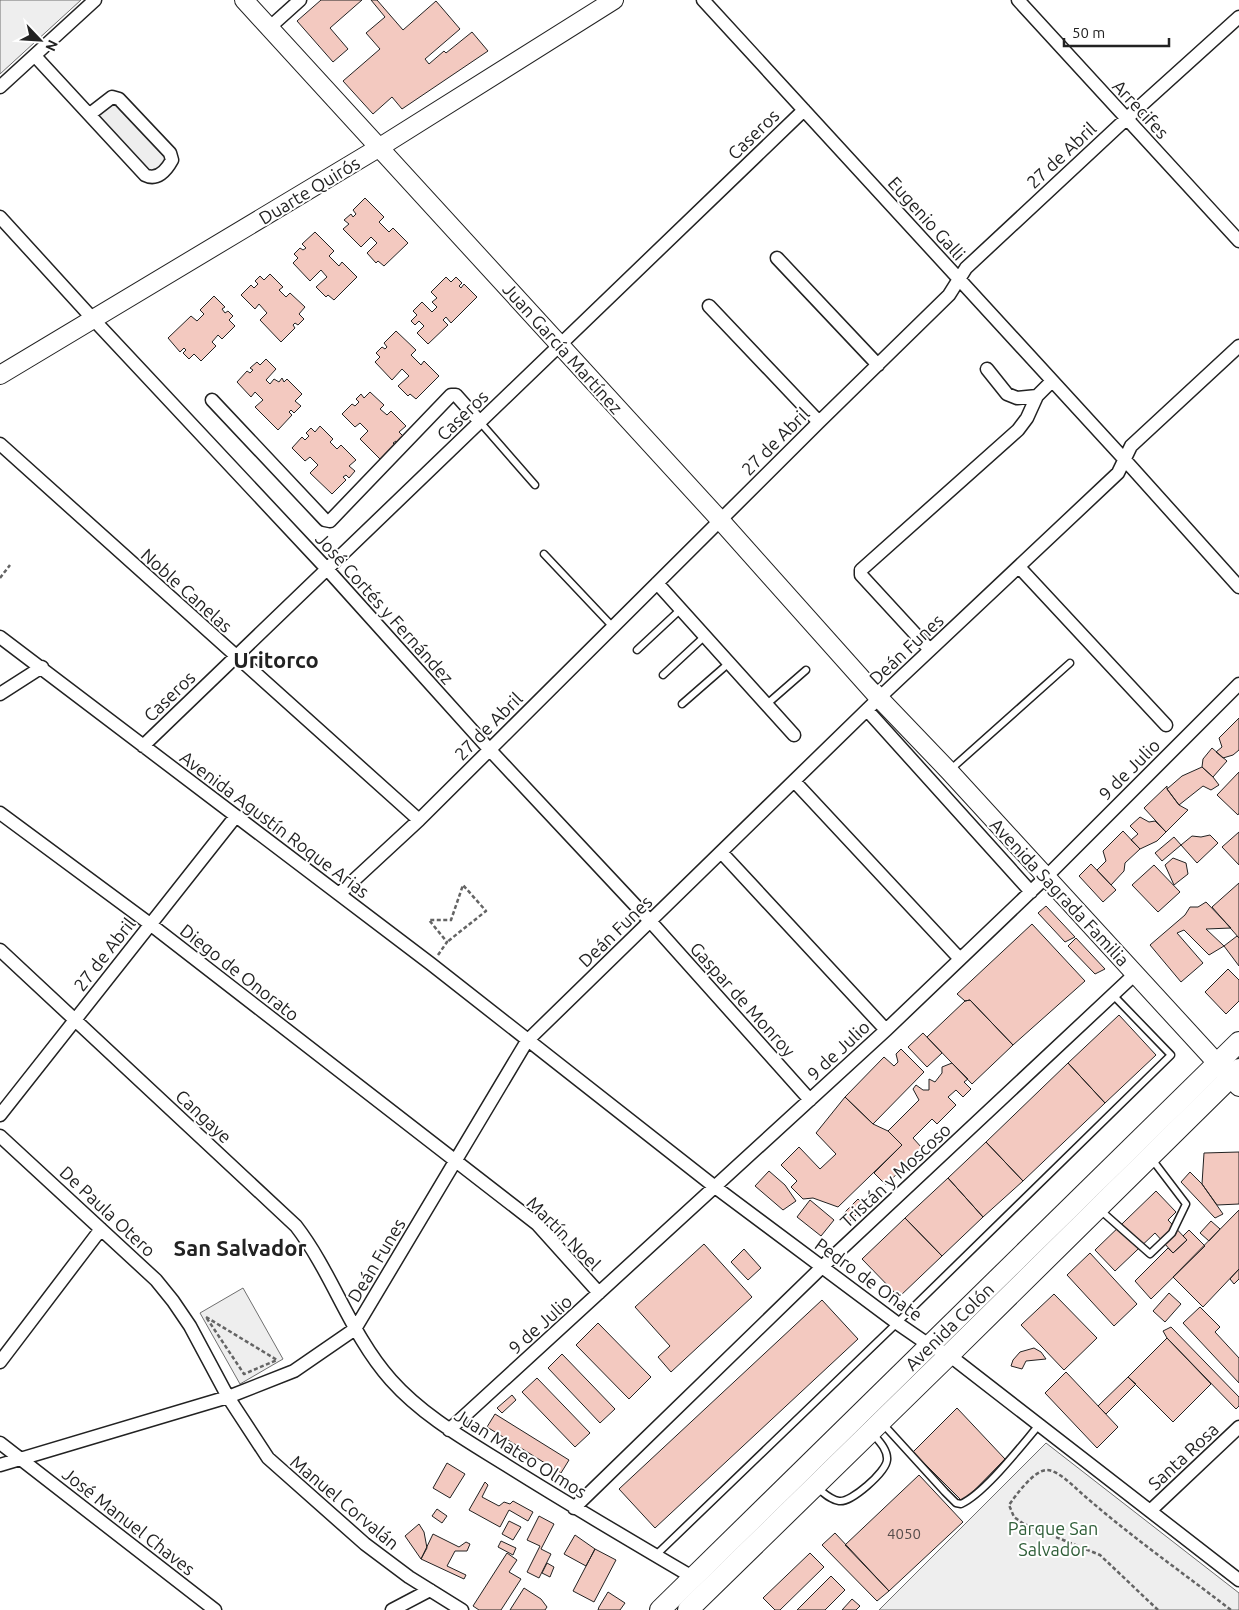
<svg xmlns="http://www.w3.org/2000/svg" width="1239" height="1610" viewBox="0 0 1239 1610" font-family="Ubuntu,sans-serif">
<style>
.green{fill:#eee;stroke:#6f6f6f}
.building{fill:#f3c9c0;stroke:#222}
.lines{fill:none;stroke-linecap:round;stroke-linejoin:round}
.service-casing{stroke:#222;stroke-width:9}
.minor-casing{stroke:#222;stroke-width:15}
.secondary-casing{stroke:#222;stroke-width:20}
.primary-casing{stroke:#222;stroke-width:22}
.path{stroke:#646464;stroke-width:2.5;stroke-dasharray:4 2.5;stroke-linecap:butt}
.service{stroke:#fff;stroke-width:6}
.minor{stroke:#fff;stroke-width:12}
.secondary{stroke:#fff;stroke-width:18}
.primary{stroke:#fff;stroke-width:20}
.labels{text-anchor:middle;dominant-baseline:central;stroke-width:4;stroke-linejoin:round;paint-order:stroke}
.number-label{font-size:15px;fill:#564c4a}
.street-label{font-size:18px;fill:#222;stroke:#fff}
.park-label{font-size:18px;fill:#2f5e38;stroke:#fff}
.district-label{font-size:22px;font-weight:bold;fill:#222;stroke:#fff}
</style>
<rect width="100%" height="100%" fill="#fff"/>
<path class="green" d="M 0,0 L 81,0 L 0,74 Z
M 112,97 L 170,153 L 157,178 L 90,114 Z
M 243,1288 L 283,1359 L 240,1384 L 200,1313 Z
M 1046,1443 L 1239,1593 L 1239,1610 L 879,1610 Z"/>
<path class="building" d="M 321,0 L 362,0 L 330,28 L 348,49 L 333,62 L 297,21 Z
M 371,0 L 377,0 L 403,30 L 436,1 L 460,29 L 425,59 L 429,64 L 444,51 L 446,53 L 472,32 L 488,51 L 402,109 L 392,97 L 373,114 L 343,81 L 380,49 L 366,33 L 385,17 Z
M 365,198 L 384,217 L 379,222 L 389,232 L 393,228 L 408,243 L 384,266 L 378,261 L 376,263 L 367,253 L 377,243 L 371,237 L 361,247 L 343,229 L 349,224 L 344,220 L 351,214 L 353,217 L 356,214 L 353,210 Z
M 315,232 L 334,251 L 329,256 L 339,266 L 342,262 L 357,277 L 334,300 L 328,295 L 326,297 L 316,287 L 327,277 L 321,270 L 310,281 L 293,263 L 298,258 L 294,254 L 300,248 L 303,250 L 306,248 L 302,244 Z
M 270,274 L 283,287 L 279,290 L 286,297 L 290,293 L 305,307 L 299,314 L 304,319 L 298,325 L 295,323 L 293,325 L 295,328 L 281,342 L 260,320 L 267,313 L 259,304 L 255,309 L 241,295 L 251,285 L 254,288 L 258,284 L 255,281 L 260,276 L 264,280 Z
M 446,277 L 451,282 L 456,277 L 462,283 L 459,286 L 461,288 L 464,284 L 477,297 L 451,323 L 446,317 L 443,320 L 448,325 L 428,344 L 417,333 L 424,326 L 419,321 L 415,325 L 411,321 L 417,315 L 413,311 L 422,302 L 432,312 L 437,307 L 432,302 L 437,298 L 431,292 Z
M 214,296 L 225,307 L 222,309 L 225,313 L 228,311 L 233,316 L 229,320 L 235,326 L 222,339 L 218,335 L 212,342 L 216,346 L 201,361 L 194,354 L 189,359 L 183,353 L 186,350 L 184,348 L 180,352 L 168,338 L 191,316 L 197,321 L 204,314 L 200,310 Z
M 396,331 L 416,350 L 411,355 L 421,365 L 424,361 L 439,376 L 416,399 L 410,394 L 408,396 L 398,386 L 409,376 L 402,369 L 392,380 L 375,362 L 380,357 L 376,353 L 382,347 L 385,349 L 387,347 L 384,343 Z
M 266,359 L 276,369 L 266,380 L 270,384 L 274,379 L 279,382 L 282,378 L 284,382 L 287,379 L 302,394 L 295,401 L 301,406 L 294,413 L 291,410 L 289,412 L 292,415 L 278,430 L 255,407 L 263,400 L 255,392 L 251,397 L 237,382 L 247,371 L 250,373 L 253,370 L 250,368 L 257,362 L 260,365 Z
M 370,392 L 384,405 L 380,409 L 387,415 L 391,411 L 406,426 L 399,432 L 405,438 L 398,444 L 396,441 L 393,443 L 396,446 L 382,461 L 360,439 L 368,431 L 360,423 L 355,427 L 342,414 L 352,404 L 355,406 L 359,402 L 356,399 L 361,394 L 364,398 Z
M 320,426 L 333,439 L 330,442 L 337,449 L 341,445 L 356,460 L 349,466 L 355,471 L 349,478 L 346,475 L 343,477 L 346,480 L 332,494 L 310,473 L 318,465 L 310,457 L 305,461 L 292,448 L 302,437 L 305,440 L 309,436 L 306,433 L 311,428 L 315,432 Z
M 1239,718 L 1239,750 L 1233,755 L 1223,758 L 1216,752 L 1222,747 L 1219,738 Z
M 1212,748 L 1227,761 L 1213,777 L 1202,767 L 1203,759 Z
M 1202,767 L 1213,777 L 1219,785 L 1211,790 L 1203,786 L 1179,805 L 1167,789 L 1182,776 Z
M 1239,772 L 1239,813 L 1238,815 L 1217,795 Z
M 1167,786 L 1167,789 L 1179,805 L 1188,810 L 1166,832 L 1144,808 Z
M 1140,817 L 1149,822 L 1155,821 L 1166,832 L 1157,841 L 1140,849 L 1131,840 L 1138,834 L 1130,826 Z
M 1123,831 L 1140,849 L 1125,863 L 1124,871 L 1111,885 L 1097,870 L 1106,861 L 1103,851 Z
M 1239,832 L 1239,865 L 1222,847 Z
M 1210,835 L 1218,843 L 1197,863 L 1181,845 L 1192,836 L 1201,837 Z
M 1174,837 L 1181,845 L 1162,861 L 1155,853 Z
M 1173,858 L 1186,863 L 1188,874 L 1174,885 L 1165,865 Z
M 1091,864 L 1116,890 L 1103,902 L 1079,876 Z
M 1154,865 L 1180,892 L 1158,912 L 1132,885 Z
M 1239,883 L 1239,938 L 1212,907 Z
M 1206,902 L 1231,928 L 1206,929 L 1224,946 L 1209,955 L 1184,930 L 1177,933 L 1203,963 L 1181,982 L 1150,945 L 1185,915 L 1190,907 L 1198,907 Z
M 1046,906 L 1075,937 L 1065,942 L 1038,913 Z
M 1032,924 L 1085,981 L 1013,1045 L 970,1000 L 965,1001 L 957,994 Z
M 1237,936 L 1239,938 L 1239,966 L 1224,946 Z
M 1076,938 L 1105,969 L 1095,974 L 1068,946 Z
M 1228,969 L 1239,980 L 1239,1001 L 1226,1014 L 1205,992 Z
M 970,1000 L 1013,1045 L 972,1084 L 927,1037 L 965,1001 Z
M 1119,1015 L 1156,1055 L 1105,1103 L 1068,1063 Z
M 923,1033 L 942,1053 L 927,1067 L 908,1047 Z
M 901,1049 L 924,1072 L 873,1124 L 845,1097 L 884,1057 L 894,1066 L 898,1062 L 896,1054 Z
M 952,1063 L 968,1079 L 964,1082 L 971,1089 L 963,1097 L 956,1090 L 948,1097 L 956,1105 L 937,1124 L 932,1119 L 913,1138 L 922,1148 L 886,1185 L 874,1173 L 902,1145 L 888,1131 L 919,1100 L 913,1089 L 916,1085 L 923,1090 L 929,1090 L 929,1079 L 935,1082 L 942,1073 L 942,1067 Z
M 1068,1063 L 1105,1103 L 1023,1181 L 986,1142 Z
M 845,1097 L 873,1124 L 888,1131 L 902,1145 L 838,1207 L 813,1198 L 803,1199 L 791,1187 L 797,1181 L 781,1165 L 799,1147 L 820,1169 L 836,1154 L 816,1133 Z
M 986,1142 L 1023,1181 L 983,1217 L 948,1178 Z
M 1239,1152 L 1239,1204 L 1217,1205 L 1202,1184 L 1204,1153 Z
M 769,1171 L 785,1185 L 796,1201 L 783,1210 L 755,1186 Z
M 1190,1172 L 1202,1184 L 1223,1214 L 1215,1218 L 1181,1182 Z
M 948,1178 L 983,1217 L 942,1256 L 905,1218 Z
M 1156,1191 L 1176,1212 L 1168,1220 L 1187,1240 L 1173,1253 L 1155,1233 L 1115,1271 L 1095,1250 Z
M 858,1199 L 865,1206 L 849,1222 L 842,1215 Z
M 810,1200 L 834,1220 L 821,1236 L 797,1217 Z
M 1239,1210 L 1239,1269 L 1203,1307 L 1173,1277 Z
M 905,1218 L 942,1256 L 899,1297 L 862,1259 Z
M 1211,1221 L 1220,1229 L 1209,1241 L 1200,1233 Z
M 1189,1230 L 1205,1246 L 1151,1299 L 1135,1281 L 1168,1248 L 1173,1253 L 1187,1240 L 1183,1236 Z
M 704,1244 L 752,1297 L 671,1372 L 658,1357 L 670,1346 L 635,1307 Z
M 744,1249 L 761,1268 L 748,1280 L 731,1262 Z
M 1090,1253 L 1137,1304 L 1114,1326 L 1067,1275 Z
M 1239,1269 L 1239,1279 L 1234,1284 L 1230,1279 Z
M 1169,1293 L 1181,1304 L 1165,1322 L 1153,1311 Z
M 1054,1294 L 1097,1338 L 1064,1370 L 1021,1325 Z
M 822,1300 L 858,1339 L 655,1528 L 619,1489 Z
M 1200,1307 L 1220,1327 L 1215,1332 L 1239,1358 L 1239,1383 L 1183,1323 Z
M 598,1323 L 651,1377 L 629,1399 L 576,1345 Z
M 1171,1327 L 1239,1397 L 1239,1406 L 1236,1409 L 1167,1338 L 1163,1331 Z
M 1167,1338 L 1211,1384 L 1173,1422 L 1128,1377 Z
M 1034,1348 L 1041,1352 L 1046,1359 L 1026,1361 L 1022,1369 L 1011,1366 L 1013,1360 L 1020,1352 Z
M 562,1354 L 615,1409 L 600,1423 L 548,1368 Z
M 1066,1372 L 1118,1427 L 1097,1448 L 1045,1393 Z
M 1128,1377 L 1136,1384 L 1106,1414 L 1098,1406 Z
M 537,1378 L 590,1433 L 575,1447 L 522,1392 Z
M 512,1395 L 516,1400 L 502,1413 L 497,1408 Z
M 957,1408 L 1005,1459 L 963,1502 L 913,1452 Z
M 495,1414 L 569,1460 L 561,1473 L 487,1427 Z
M 447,1463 L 465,1474 L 450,1498 L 433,1488 Z
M 919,1475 L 963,1522 L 889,1591 L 845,1545 Z
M 485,1482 L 488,1485 L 482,1497 L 499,1506 L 504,1502 L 510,1504 L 513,1501 L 533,1512 L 528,1521 L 509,1510 L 500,1527 L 469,1510 Z
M 437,1509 L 447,1516 L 442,1523 L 432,1516 Z
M 539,1516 L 554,1524 L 541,1549 L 551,1554 L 539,1578 L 527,1572 L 540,1546 L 527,1540 Z
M 509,1521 L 521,1527 L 513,1540 L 502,1534 Z
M 419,1524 L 424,1532 L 427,1548 L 421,1559 L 405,1536 Z
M 835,1533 L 889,1591 L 877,1601 L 822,1545 Z
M 433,1534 L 459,1547 L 466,1542 L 470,1544 L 467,1551 L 455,1551 L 447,1566 L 466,1575 L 464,1579 L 421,1559 Z
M 575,1535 L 595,1549 L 586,1566 L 564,1554 Z
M 501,1541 L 516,1548 L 513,1555 L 498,1547 Z
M 595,1549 L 616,1560 L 594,1602 L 573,1591 Z
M 507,1553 L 517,1560 L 509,1572 L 521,1579 L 501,1610 L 479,1610 L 473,1606 Z
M 810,1553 L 824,1567 L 780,1610 L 775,1610 L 763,1598 Z
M 547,1563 L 554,1567 L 550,1577 L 542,1573 Z
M 831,1576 L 845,1590 L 825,1610 L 797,1610 Z
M 524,1588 L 541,1599 L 547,1607 L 545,1610 L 510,1610 Z
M 608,1592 L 625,1603 L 620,1610 L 598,1610 L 599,1607 Z
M 852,1599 L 860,1606 L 856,1610 L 842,1610 Z"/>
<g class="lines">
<defs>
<path id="service" d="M 480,422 L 535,485
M 544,554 L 613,627
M 637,650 L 681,609
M 663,675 L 705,636
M 682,704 L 729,663
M 767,704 L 806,670
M 950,770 L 1070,663
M 1099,1209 L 1150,1254 L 1172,1233 L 1186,1204 L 1151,1158
M 883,1424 L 945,1492 L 956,1503 L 961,1504 C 985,1493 1021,1446 1039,1425
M 816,1487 C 823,1492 830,1500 839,1501 C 851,1503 886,1472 887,1460 C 888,1450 879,1441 873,1434
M 655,1556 L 897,1323 L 1171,1055 L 1113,995"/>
<path id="minor" d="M 703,0 L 1125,460 L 1239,587
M 1018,0 L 1239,241
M 270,27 L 300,0
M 35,56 L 145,175 C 157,181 166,171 172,160 L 170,153 L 119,99 L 112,97 L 90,114
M 0,87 L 95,0
M 0,217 L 93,319 L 327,569 L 489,749 L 650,921 L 810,1100
M 777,258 L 878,365
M 709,306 L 819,422
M 987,369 L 1007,394 L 1017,398 L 1037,396
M 212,400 L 325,520 L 330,521 L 451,395 L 456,395 L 480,422
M 0,444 L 419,820
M 1019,567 L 1166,725
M 657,583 L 794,735
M 0,637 L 431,964 L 715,1187 L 897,1323 L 929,1345 L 949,1355 L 1239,1580
M 930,650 L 861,575 L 861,570 L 1018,430 L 1027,418 L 1037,396 L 1052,381
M 0,694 L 42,667
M 867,710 L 1031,892
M 143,746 L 804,110
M 794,781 L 960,959
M 0,813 L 150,924 L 537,1224 L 599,1293
M 721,852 L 886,1030
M 339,894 L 419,820 L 819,422 L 949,295 L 966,268 L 1126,119 L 1239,17
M 0,950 L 296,1226 C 333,1274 350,1334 391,1380 C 423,1416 466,1440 506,1465 C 568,1504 631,1541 694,1578
M 0,1115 L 236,816
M 0,1136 L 156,1280 L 173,1301 L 190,1326 L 228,1397 L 268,1458 L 365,1544 L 409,1577 L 462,1610
M 0,1362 L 101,1229
M 449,1430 L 886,1030 L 1046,877 L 1239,684
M 0,1443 L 215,1610
M 0,1465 L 228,1397 L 294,1371 L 355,1329 L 527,1041 L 879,698 L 1118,473 L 1131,446 L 1239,346
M 574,1508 L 822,1267 L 1135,974
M 1150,1511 L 1239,1427
M 392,1610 L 430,1590"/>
<path id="secondary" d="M 244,0 L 721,521 L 879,698 L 949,771 L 1239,1087
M 0,375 L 380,147 L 614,0"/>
<g id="primary">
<path id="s1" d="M 660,1610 L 1239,1042"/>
<path d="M 688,1610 L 949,1355 L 1239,1069"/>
</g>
</defs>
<use href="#service" class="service-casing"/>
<use href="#minor" class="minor-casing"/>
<use href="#secondary" class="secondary-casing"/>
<use href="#primary" class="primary-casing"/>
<path class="path" d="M 0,578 L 10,565
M 438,955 L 447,942 L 429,920 L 451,920 L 463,885 L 486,911 L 447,942
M 206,1317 L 277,1360 L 244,1374 Z
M 1158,1610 L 1100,1555 L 1024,1524 L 1014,1517 L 1009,1505 C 1016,1495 1034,1470 1047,1470 C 1059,1470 1077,1490 1087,1498 C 1133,1538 1183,1573 1231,1610"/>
<use href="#service" class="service"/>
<use href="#minor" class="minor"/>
<use href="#secondary" class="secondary"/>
<use href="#primary" class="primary"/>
</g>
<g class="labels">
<g class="number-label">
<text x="904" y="1533">4050</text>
</g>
<g class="street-label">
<text transform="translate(1141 109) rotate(47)">Arrecifes</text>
<text transform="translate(753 134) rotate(-44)">Caseros</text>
<text transform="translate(1061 155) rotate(-43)">27 de Abril</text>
<text transform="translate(309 190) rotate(-31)">Duarte Quirós</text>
<text transform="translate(927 218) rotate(48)">Eugenio Galli</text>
<text transform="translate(563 348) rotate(48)">Juan García Martínez</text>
<text transform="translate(462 415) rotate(-44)">Caseros</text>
<text transform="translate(775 441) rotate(-45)">27 de Abril</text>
<text transform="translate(187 590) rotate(42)">Noble Canelas</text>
<text transform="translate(385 608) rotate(48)">José Cortés y Fernández</text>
<text transform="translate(906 649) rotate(-43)">Deán Funes</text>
<text transform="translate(169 696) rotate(-44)">Caseros</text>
<text transform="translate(488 726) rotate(-45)">27 de Abril</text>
<text transform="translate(1129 769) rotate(-45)">9 de Julio</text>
<text transform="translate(275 824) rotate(37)">Avenida Agustín Roque Arias</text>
<text transform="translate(1060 892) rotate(47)">Avenida Sagrada Familia</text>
<text transform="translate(615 931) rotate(-44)">Deán Funes</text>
<text transform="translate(104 954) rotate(-52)">27 de Abril</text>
<text transform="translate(240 972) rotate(38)">Diego de Onorato</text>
<text transform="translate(743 999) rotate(48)">Gaspar de Monroy</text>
<text transform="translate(838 1050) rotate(-43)">9 de Julio</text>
<text transform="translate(204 1116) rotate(43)">Cangaye</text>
<text transform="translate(895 1175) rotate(-43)">Tristán y Moscoso</text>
<text transform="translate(108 1211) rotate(43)">De Paula Otero</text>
<text transform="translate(564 1233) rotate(45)">Martín Noel</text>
<text transform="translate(376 1260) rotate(-59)">Deán Funes</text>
<text transform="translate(869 1279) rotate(36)">Pedro de Oñate</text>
<text transform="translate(540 1324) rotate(-42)">9 de Julio</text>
<text stroke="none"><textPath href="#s1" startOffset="405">Avenida Colón</textPath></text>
<text transform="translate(521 1453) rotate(32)">Juan Mateo Olmos</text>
<text transform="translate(1183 1456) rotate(-43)">Santa Rosa</text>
<text transform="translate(345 1502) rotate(40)">Manuel Corvalán</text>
<text transform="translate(129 1521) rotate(38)">José Manuel Chaves</text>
</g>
<g class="park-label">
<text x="1053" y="1528">Parque San<tspan x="1053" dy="21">Salvador</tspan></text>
</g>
<g class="district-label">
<text x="276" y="659">Uritorco</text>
<text x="240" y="1247">San Salvador</text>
</g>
</g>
<g transform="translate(40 40) rotate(115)" stroke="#ffffff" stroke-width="4" paint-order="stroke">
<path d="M0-4L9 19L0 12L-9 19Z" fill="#222222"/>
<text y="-8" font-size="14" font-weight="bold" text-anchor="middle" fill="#222222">N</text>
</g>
<path d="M1064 38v8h105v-8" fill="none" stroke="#222222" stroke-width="2.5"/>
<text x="1072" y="38" font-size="15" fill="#222222" stroke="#ffffff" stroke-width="4" paint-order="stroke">50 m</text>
</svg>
